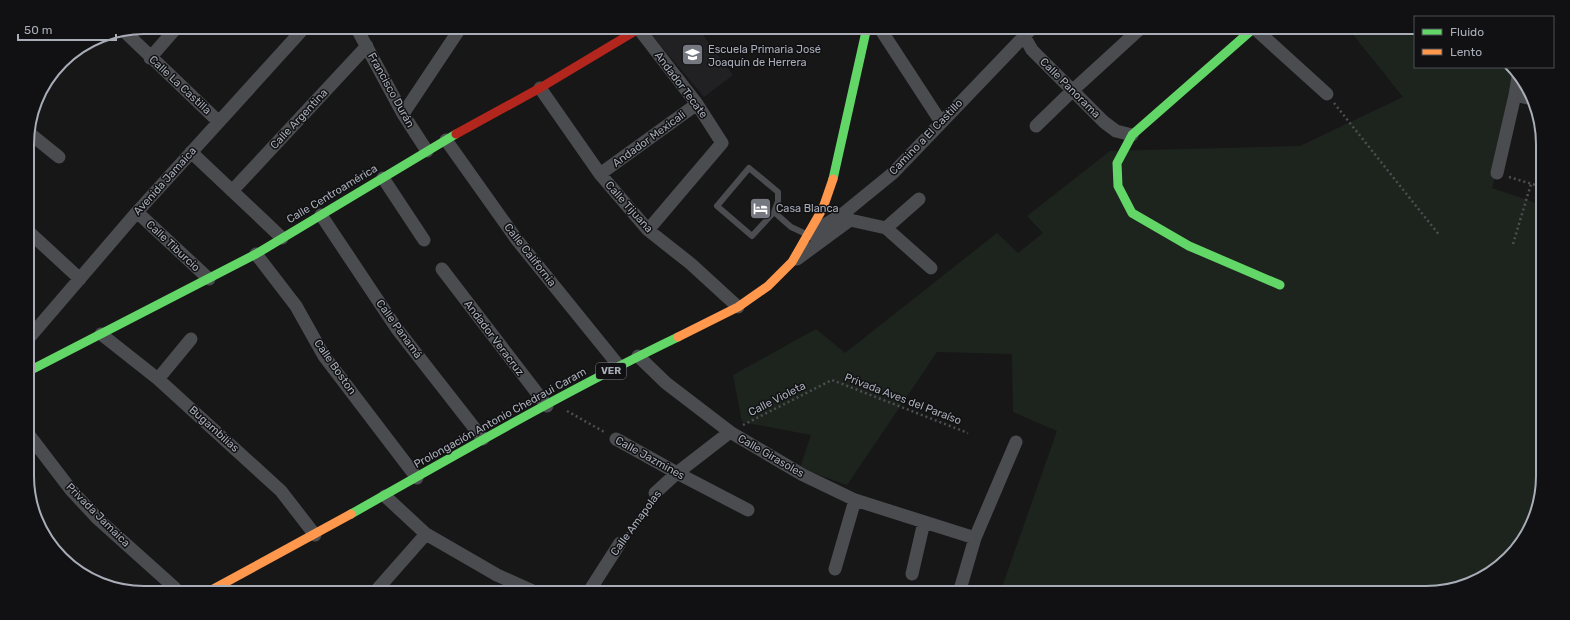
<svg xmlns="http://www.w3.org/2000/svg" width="1570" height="620" viewBox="0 0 1570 620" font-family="Rubik,sans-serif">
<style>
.built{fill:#212123}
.green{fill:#1d241e}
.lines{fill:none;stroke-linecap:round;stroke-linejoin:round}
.path{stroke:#4d4e52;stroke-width:2.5;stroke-dasharray:2 3;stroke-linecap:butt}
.lane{stroke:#4b4c50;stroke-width:6}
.street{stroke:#4b4c50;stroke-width:13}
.fast{stroke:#63d668;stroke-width:9}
.slow{stroke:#ff974d;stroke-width:9}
.jam{stroke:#b3261e;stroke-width:9}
.labels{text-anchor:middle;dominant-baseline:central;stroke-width:3;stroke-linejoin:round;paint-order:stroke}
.shield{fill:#111113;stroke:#7b7e86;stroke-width:1}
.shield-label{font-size:10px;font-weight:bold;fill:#a8adb8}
.poi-label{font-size:11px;fill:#a8adb8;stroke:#111113;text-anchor:start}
.street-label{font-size:11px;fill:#a8adb8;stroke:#111113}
.rim{fill:none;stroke:#a8adb8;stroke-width:2}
</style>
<rect width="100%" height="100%" fill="#171717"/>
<path class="built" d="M 662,27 L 697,27 L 733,75 L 704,97 L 651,34 Z"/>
<path class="green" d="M 1347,27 L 1415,27 L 1415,67 L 1514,67 L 1522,84 L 1492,188 L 1542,205 L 1543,476 L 1537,514 L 1519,547 L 1497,569 L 1464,587 L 1433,593 L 1000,593 L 1057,431 L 1013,412 L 1012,354 L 937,352 L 847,485 L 800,468 L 811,435 L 742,422 L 733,375 L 816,329 L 845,353 L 997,233 L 1018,253 L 1043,233 L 1027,216 L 1110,151 L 1300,146 L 1403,97 Z"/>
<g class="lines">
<path class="path" d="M 1334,103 L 1440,236
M 1509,177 L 1542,187
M 1513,244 L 1531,184
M 567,411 L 606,433
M 743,425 L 832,380 L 968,433
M 627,534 L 648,503"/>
<path class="lane" d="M 774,212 L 778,201 L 778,192 L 749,168 L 717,206 L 752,236 L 774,212 L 791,227 L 806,234"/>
<path class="street" d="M 356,27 L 403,114 L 427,151
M 879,27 L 941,122
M 1253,27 L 1327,94
M 639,29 L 697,104 L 722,143 L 648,230
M 1020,29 L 1032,50 L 1104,122 L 1116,131 L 1132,135
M 124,31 L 219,122
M 150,58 L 177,27
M 540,88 L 600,174 L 648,230 L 691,264 L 738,307
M 1515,95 L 1528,98
M 403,114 L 461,27
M 1036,126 L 1072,91 L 1142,27
M 28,132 L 59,157
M 446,140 L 517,240 L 619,366
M 191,152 L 282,238
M 1497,173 L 1515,95 L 1518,77
M 600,174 L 697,104
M 383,178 L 424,240
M 232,191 L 367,46
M 137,212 L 209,279
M 844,213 L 850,220 L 886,228 L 931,268
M 321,215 L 397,329 L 483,439
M 886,228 L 919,199
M 28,231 L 80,279
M 810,234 L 844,213 L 893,173 L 1033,27
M 256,254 L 296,306 L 324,356 L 417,478
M 797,259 L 850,220
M 442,269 L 547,406
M 101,334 L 158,379 L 281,491 L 315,535
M 28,339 L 137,212 L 305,27
M 638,356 L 666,383 L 730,432 L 803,475 L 855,500 L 975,538
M 158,379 L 191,339
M 29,435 L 71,490 L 98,519 L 175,588 L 166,593
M 616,439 L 677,473 L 748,510
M 655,493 L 677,473 L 730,432
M 385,496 L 426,534 L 497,575 L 537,593
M 835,569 L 855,500
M 912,574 L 924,522
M 374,593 L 426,534
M 588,593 L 620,543
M 959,593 L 975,538 L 1016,442"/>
<path class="fast" d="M 1254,28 L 1132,135 L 1117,163 L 1118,186 L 1132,213 L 1189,246 L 1280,285
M 833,179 L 867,27
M 29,371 L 256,254 L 456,134
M 351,514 C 459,453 566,391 678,337"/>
<path class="slow" d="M 678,337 L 738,307 L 768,286 L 792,262 L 823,208 L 833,179
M 206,593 L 351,514"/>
<path class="jam" d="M 456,134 L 540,88 L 642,27"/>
</g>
<defs>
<symbol id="school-square" viewBox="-11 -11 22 22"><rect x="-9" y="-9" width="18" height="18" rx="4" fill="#757880" stroke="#111113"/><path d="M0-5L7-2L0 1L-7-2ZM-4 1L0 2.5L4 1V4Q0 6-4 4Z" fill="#fff"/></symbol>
<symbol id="hotel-square" viewBox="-11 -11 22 22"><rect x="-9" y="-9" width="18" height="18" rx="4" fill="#757880" stroke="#111113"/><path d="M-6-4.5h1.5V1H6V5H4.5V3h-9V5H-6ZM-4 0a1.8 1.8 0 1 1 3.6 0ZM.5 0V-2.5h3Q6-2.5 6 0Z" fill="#fff"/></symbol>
</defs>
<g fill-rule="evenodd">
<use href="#school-square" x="680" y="42" width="25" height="25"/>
<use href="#hotel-square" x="748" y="196" width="25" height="25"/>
</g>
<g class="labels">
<rect class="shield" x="596" y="363" width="30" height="16" rx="3"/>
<g class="shield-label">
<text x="611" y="371">VER</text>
</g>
<g class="poi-label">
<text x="708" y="49">Escuela Primaria José<tspan x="708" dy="13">Joaquín de Herrera</tspan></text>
<text x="776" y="208">Casa Blanca</text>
</g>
<g class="street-label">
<text transform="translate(180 85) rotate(43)">Calle La Castilla</text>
<text transform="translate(681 85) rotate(53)">Andador Tecate</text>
<text transform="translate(1070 88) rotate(45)">Calle Panorama</text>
<text transform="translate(391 90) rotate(61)">Francisco Durán</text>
<text transform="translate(299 119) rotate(-47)">Calle Argentina</text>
<text transform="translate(926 137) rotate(-46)">Camino a El Castillo</text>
<text transform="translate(649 139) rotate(-36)">Andador Mexicali</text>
<text transform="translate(165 181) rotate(-48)">Avenida Jamaica</text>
<text transform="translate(332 194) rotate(-31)">Calle Centroamérica</text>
<text transform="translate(629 207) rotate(48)">Calle Tijuana</text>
<text transform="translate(173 246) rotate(43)">Calle Tiburcio</text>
<text transform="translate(530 255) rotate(52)">Calle California</text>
<text transform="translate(399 329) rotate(54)">Calle Panamá</text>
<text transform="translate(494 338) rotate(53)">Andador Veracruz</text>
<text transform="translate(335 367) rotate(55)">Calle Boston</text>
<text transform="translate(777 399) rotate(-27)">Calle Violeta</text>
<text transform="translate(903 399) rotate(21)">Privada Aves del Paraíso</text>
<text transform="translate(500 418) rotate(-29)">Prolongación Antonio Chedraui Caram</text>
<text transform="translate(214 429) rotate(42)">Bugambilias</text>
<text transform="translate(771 456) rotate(30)">Calle Girasoles</text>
<text transform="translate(650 458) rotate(29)">Calle Jazmines</text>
<text transform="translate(98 515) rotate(45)">Privada Jamaica</text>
<text transform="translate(636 523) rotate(-54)">Calle Amapolas</text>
</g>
</g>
<path d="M0 0H1570V620H0ZM144 34H1426A110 110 0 0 1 1536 144V476A110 110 0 0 1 1426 586H144A110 110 0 0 1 34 476V144A110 110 0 0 1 144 34Z" fill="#111113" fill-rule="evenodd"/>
<path class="rim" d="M144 34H1426A110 110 0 0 1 1536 144V476A110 110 0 0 1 1426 586H144A110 110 0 0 1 34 476V144A110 110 0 0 1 144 34Z"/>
<rect x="1414" y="16" width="140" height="52" fill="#111113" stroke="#4d4f55"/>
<rect x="1422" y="29" width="20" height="6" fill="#63d668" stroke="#4d4f55"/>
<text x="1450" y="36" font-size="12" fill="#a8adb8">Fluido</text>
<rect x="1422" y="49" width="20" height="6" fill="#ff974d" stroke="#4d4f55"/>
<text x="1450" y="56" font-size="12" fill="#a8adb8">Lento</text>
<path d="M18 34v6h98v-6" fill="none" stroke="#a8adb8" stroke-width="2"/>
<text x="24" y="34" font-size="12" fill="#a8adb8" stroke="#111113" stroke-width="3" paint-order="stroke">50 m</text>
</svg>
